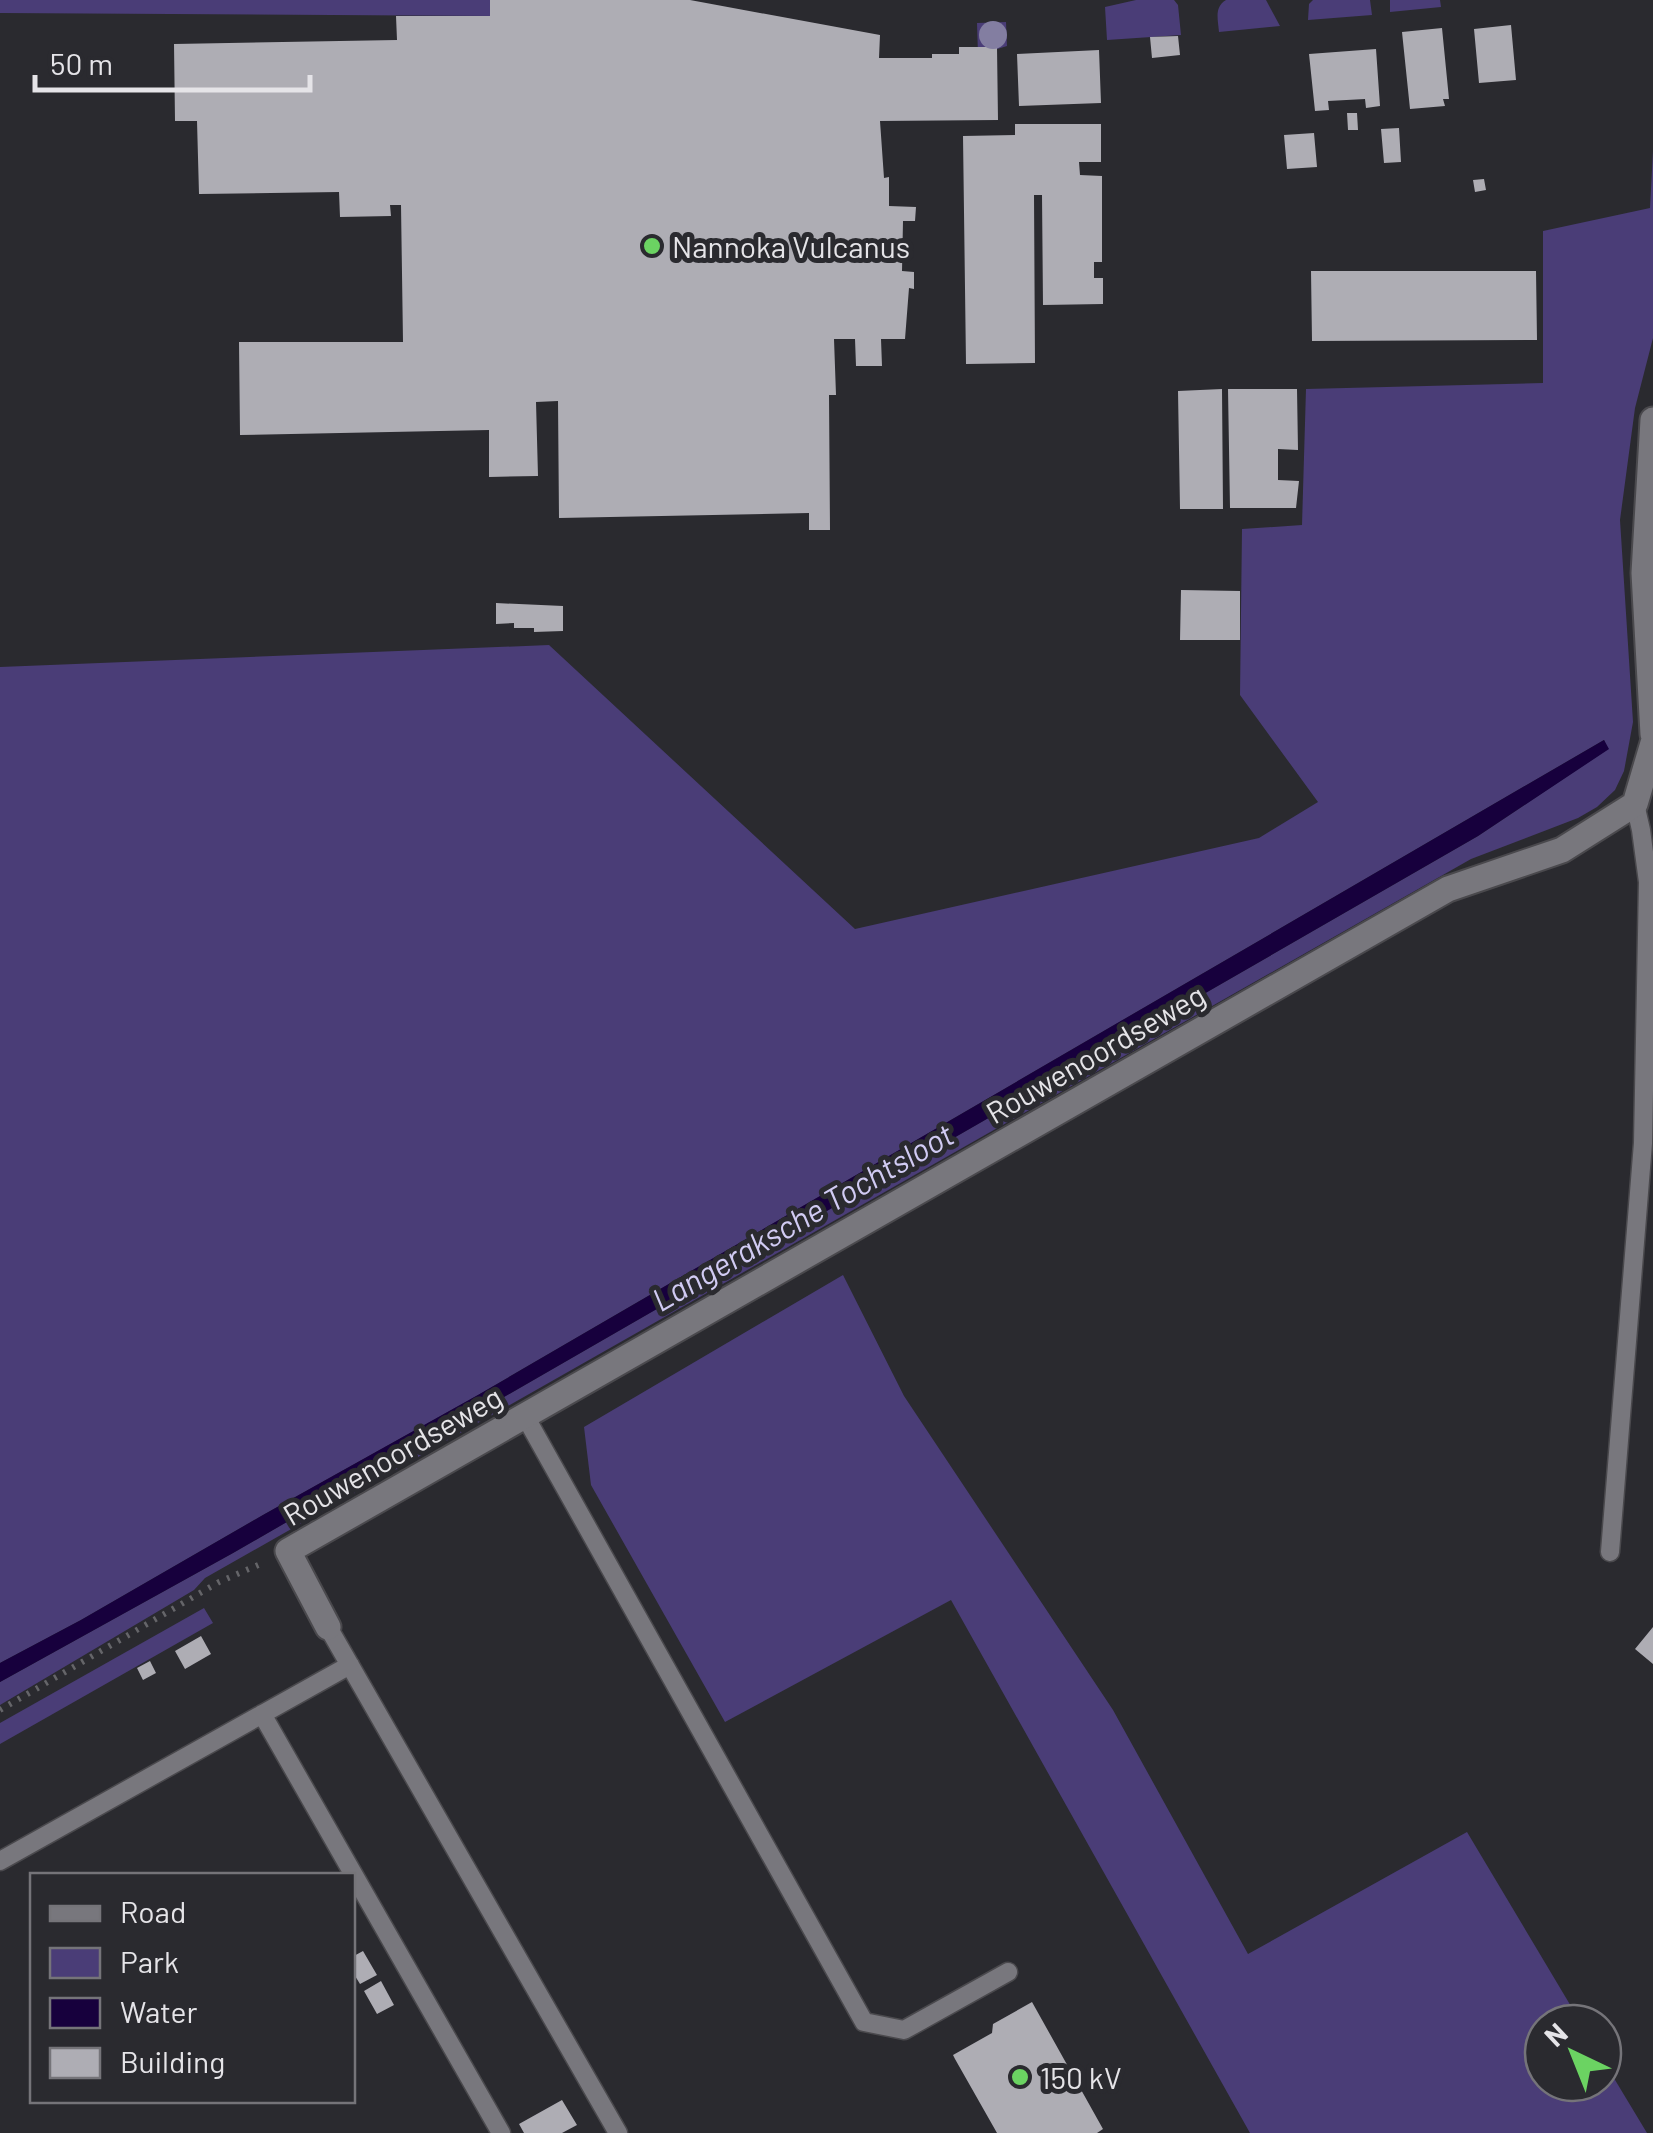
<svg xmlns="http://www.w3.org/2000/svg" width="1653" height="2133" viewBox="0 0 1653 2133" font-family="Barlow,sans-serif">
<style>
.green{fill:#4a3d77}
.water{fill:#17003d}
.building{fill:#aeadb4}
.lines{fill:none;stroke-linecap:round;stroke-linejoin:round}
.service-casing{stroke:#4a494d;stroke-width:21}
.minor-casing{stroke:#4a494d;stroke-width:29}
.path{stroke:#656569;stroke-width:6;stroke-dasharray:2.5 8;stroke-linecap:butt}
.service{stroke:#78777d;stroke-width:18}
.minor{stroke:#78777d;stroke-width:25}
.tree{fill:#837ea1}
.poi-dot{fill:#6bd362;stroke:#2a2a2f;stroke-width:4}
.labels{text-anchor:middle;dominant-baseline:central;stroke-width:10;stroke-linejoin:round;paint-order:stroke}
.poi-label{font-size:30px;fill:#e5e4e8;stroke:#2a2a2f;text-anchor:start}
.street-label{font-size:30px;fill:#e5e4e8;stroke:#2a2a2f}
.water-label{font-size:32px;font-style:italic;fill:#d1cbf3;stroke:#2a2a2f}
</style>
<rect width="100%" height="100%" fill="#2a2a2f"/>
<path class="green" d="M 0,0 L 490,0 L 490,16 L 0,13 Z
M 1136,0 L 1174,0 L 1178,5 L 1181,35 L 1107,40 L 1105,7 Z
M 1226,0 L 1266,0 L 1280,26 L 1219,32 C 1218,20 1214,7 1226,0 Z
M 1313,0 L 1370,0 L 1372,15 L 1308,20 L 1309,4 Z
M 1390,0 L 1440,0 L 1441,7 L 1390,12 Z
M 1006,22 L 1007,46 L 978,55 L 977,23 Z
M 1653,151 L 1653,338 L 1635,408 L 1620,520 L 1633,722 L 1624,771 L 1615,790 L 1597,807 L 1578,818 L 1471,859 L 205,1578 L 194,1590 L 0,1705 L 0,1682 L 233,1553 L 1478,836 L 1608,749 L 1604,740 L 478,1395 L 263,1515 L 81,1620 L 0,1663 L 0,667 L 549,645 L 855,929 L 1259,838 L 1318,802 L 1240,695 L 1242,529 L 1302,525 L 1306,389 L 1543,383 L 1543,231 L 1650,208 Z
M 843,1275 L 904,1396 L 1113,1710 L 1248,1954 L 1467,1832 L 1581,2023 L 1543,2023 L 1543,2083 L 1603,2083 L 1603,2060 L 1647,2133 L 1250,2133 L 951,1600 L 725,1722 L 591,1485 L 584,1427 Z
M 204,1608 L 213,1623 L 0,1744 L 0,1723 Z"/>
<path class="water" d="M 1604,740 L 1609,749 L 1478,836 L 233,1553 L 0,1682 L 0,1663 L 81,1620 L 263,1515 L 478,1395 Z"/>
<path class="building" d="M 490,0 L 690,0 L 880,35 L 879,58 L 932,58 L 932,54 L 959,54 L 959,47 L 997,47 L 998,120 L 880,121 L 884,178 L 889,177 L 889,206 L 916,207 L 915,221 L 903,221 L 902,271 L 914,272 L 914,289 L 909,288 L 905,339 L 881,339 L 882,366 L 856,366 L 855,339 L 834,339 L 836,395 L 829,395 L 830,530 L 809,530 L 809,513 L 559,518 L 558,401 L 536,402 L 538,476 L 489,477 L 489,430 L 240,435 L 239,342 L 403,342 L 401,205 L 390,205 L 391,216 L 340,217 L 339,192 L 199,194 L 197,121 L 175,121 L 174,44 L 397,40 L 396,16 L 490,16 Z
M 1511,25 L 1516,80 L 1479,83 L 1474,29 Z
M 1442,28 L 1449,99 L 1443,99 L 1445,106 L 1410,109 L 1402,32 Z
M 1178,36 L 1180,55 L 1152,58 L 1150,37 Z
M 1376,49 L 1380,106 L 1366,108 L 1365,99 L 1328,101 L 1329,110 L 1315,111 L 1309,54 Z
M 1099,50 L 1101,103 L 1019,106 L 1017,54 Z
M 1347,113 L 1357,113 L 1358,130 L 1348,130 Z
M 1015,124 L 1101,124 L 1101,162 L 1079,162 L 1080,175 L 1102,176 L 1102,262 L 1094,262 L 1094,278 L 1103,278 L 1103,304 L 1043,305 L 1042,195 L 1034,195 L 1035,363 L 966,364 L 963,136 L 1015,135 Z
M 1399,128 L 1401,162 L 1384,163 L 1381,129 Z
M 1314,133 L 1317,167 L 1287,169 L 1284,135 Z
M 1484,179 L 1486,190 L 1475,192 L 1473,180 Z
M 1311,271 L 1536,271 L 1537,340 L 1312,341 Z
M 1222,389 L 1223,509 L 1180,509 L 1178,391 Z
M 1228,389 L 1297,389 L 1298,450 L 1278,449 L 1278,480 L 1299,481 L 1296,508 L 1230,508 Z
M 1181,590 L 1240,591 L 1240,640 L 1180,640 Z
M 496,603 L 563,606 L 563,631 L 534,632 L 534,628 L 514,628 L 514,623 L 496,624 Z
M 1653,1627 L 1653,1664 L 1635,1649 Z
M 201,1636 L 211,1654 L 185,1669 L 175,1651 Z
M 150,1661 L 156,1673 L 143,1680 L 137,1668 Z
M 363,1951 L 377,1975 L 360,1984 L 352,1971 L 352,1957 Z
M 381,1981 L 394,2005 L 377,2014 L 364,1991 Z
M 1032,2002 L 1103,2129 L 1097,2133 L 997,2133 L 955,2059 L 953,2055 L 992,2033 L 993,2024 Z
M 562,2100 L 577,2125 L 562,2133 L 524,2133 L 519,2124 Z"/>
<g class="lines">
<defs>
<path id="service" d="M 525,1416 L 864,2022 L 904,2030 L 1008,1972
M 1610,1552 L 1643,1143 L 1648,882 L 1641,830 L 1635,804
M 328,1627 L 618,2133
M 262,1714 L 501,2133
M 0,1861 L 350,1665"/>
<path id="minor" d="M 1653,420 L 1644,573 L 1653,734
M 328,1627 L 288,1551 L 1448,889 L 1562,850 L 1635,804 L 1653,743"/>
</defs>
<use href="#service" class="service-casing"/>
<use href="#minor" class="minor-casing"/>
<path class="path" d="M 0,1710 L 219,1582 L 265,1562"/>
<use href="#service" class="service"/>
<use href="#minor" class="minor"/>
</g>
<circle class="tree" cx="993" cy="35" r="14"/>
<g class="poi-dot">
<circle cx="652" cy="246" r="10"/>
<circle cx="1020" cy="2077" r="10"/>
</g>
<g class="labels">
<g class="poi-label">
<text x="672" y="246">Nannoka Vulcanus</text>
<text x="1040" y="2077">150 kV</text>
</g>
<g class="street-label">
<text transform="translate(1095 1053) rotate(-30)">Rouwenoordseweg</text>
<text transform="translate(392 1455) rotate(-30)">Rouwenoordseweg</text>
</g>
<g class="water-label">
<text transform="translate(802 1216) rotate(-30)">Langeraksche Tochtsloot</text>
</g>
</g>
<rect x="30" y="1873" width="325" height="230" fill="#2a2a2f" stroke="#757479" stroke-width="2.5"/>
<rect x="50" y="1906" width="50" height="15" fill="#78777d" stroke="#757479" stroke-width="2.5"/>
<text x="120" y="1923" font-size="30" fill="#e5e4e8">Road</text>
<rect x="50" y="1948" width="50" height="30" fill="#4a3d77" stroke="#757479" stroke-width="2.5"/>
<text x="120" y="1973" font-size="30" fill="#e5e4e8">Park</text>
<rect x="50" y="1998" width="50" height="30" fill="#17003d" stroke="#757479" stroke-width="2.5"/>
<text x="120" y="2023" font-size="30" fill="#e5e4e8">Water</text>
<rect x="50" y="2048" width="50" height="30" fill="#aeadb4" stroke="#757479" stroke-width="2.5"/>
<text x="120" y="2073" font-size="30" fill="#e5e4e8">Building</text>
<g transform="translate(1573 2053) rotate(317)"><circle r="48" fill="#2a2a2f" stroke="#757479" stroke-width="2.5"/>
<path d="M0-8L18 38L0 25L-18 38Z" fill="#6bd362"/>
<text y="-15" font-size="28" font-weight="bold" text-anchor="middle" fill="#e5e4e8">N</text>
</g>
<path d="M35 75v15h275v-15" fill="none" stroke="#e5e4e8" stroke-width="5"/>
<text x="50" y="75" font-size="30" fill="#e5e4e8" stroke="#2a2a2f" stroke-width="8" paint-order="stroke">50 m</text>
</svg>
